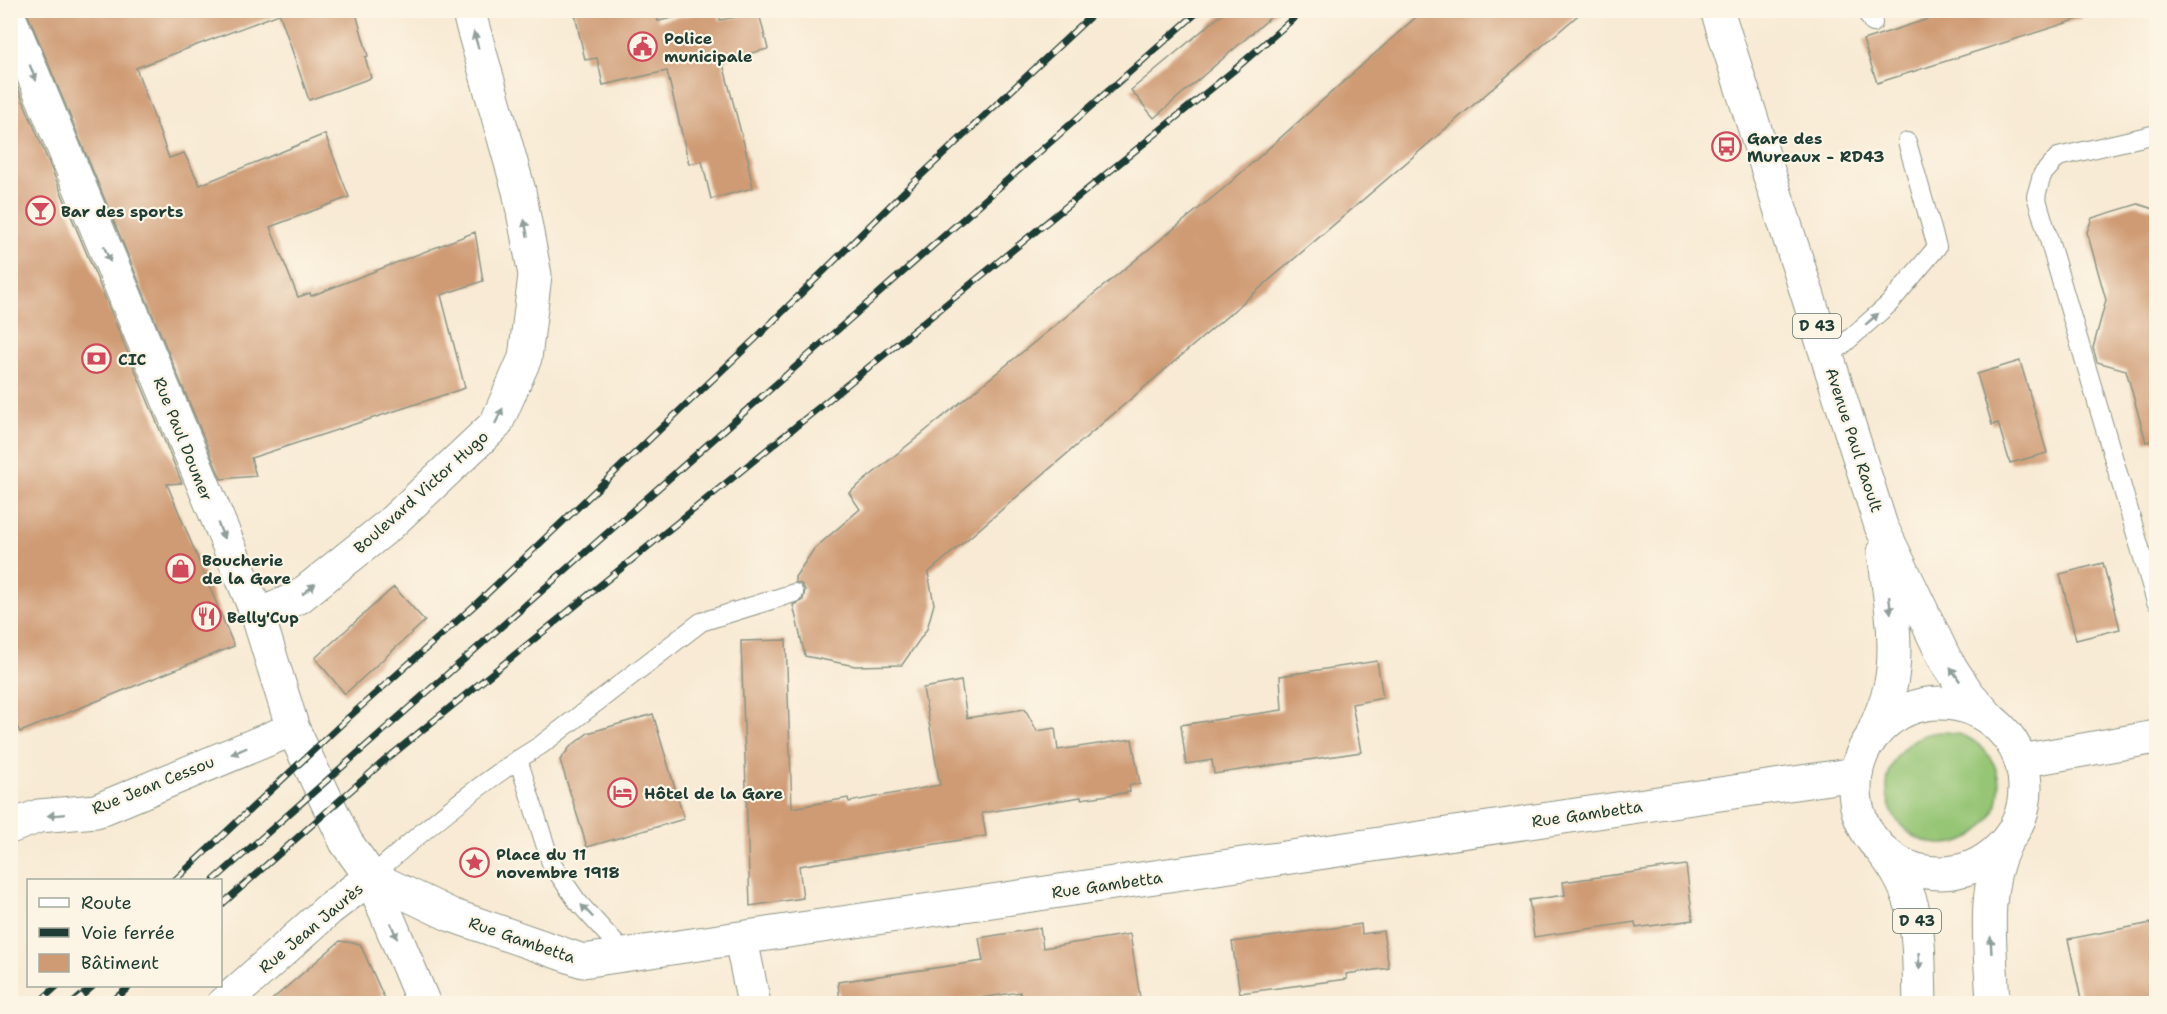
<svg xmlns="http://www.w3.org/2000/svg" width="2167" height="1014" viewBox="0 0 2167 1014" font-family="'Shantell Sans',sans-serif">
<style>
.green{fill:#95c575;stroke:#5a8154;stroke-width:1.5}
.building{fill:#cf9b75}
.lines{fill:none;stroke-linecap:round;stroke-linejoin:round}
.service-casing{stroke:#8c9484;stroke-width:20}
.minor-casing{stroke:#8c9484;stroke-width:35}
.secondary-casing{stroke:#8c9484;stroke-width:35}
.primary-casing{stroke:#8c9484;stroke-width:35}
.service{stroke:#fff;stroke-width:18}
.minor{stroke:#fff;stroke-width:33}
.secondary{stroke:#fff;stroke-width:33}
.primary{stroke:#fff;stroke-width:33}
.rail-casing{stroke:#1f3d34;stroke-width:7}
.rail{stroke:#fcf5e5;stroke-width:4.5;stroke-dasharray:14;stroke-linecap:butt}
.oneway{fill:#8f9e9a}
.labels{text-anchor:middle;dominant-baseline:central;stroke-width:4.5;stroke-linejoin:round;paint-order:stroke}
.shield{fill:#fcf5e5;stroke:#617469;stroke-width:1.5}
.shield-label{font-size:15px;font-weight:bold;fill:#1f3d34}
.poi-label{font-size:16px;font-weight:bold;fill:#1f3d34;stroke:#fcf5e5;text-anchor:start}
.street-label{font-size:16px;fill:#1f3d34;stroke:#fcf5e5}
</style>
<rect width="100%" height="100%" fill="#fcf5e5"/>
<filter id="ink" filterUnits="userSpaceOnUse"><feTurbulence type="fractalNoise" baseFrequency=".0167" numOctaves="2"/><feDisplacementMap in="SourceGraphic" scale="12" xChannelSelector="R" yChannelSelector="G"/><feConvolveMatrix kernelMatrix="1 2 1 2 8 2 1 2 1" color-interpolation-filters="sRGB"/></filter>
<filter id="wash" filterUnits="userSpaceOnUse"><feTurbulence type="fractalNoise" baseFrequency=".008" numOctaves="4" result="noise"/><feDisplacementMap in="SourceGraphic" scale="24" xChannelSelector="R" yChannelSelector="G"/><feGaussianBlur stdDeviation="1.35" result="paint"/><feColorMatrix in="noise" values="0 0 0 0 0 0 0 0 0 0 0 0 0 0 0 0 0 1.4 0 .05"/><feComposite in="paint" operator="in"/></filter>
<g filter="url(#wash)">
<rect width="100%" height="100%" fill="#f8ead4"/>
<path class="green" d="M1887 788a56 56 0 1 1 112 0a56 56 0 1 1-112 0Z"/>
<g id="blocks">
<path class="building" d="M 26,10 L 355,10 L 368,56 L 365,57 L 371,78 L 309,100 L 279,12 L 279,14 L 136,68 L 169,158 L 184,153 L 200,185 L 325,134 L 349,197 L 270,227 L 298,297 L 310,293 L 311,296 L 475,232 L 483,281 L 441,295 L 465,388 L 251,458 L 256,476 L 221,479 Z
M 574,10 L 655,10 L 658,21 L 712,10 L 718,10 L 720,20 L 759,13 L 768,49 L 722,60 L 749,163 L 748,164 L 753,188 L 711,199 L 702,161 L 689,164 L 667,71 L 603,85 L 597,58 L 585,60 Z
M 1227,10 L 1279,10 L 1154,118 L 1131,90 Z
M 1424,10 L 1584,10 L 928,573 L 934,604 L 927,629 L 902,665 L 855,666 L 805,656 L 793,605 L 803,600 L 805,590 L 801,584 L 795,582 L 795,577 L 814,549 L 860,509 L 849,493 L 1224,188 Z
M 1956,10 L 2081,10 L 2082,18 L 1877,83 L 1863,40 Z
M 10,69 L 182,483 L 167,484 L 234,646 L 20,732 L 10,714 Z
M 2138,204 L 2157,210 L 2157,440 L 2146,442 L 2126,370 L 2097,362 L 2093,348 L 2106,300 L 2087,232 L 2092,218 Z
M 2020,361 L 2047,453 L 2010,463 L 1998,423 L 1992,425 L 1977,374 Z
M 2103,563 L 2120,629 L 2076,640 L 2060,574 Z
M 394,587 L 425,621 L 345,694 L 315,658 Z
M 786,640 L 792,808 L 848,798 L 849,802 L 940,785 L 923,688 L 961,681 L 967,718 L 1025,709 L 1037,731 L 1055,728 L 1058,750 L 1132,739 L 1140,784 L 1129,785 L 1130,792 L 1081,799 L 1081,797 L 982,813 L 986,836 L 799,866 L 803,898 L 750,906 L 741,641 Z
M 1377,661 L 1383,698 L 1352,704 L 1361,752 L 1214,774 L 1212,760 L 1186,764 L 1181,725 L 1282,710 L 1280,676 Z
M 653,714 L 684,819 L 587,847 L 560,760 L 570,747 L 588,733 Z
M 1686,865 L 1693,920 L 1636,928 L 1635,922 L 1534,937 L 1529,900 L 1565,895 L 1563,882 Z
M 2157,922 L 2157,1004 L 2082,1004 L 2068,939 Z
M 1361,924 L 1362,934 L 1383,931 L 1389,968 L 1346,974 L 1347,979 L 1240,993 L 1232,942 Z
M 1040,928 L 1043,948 L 1130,934 L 1141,1004 L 1022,1004 L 1020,992 L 940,1004 L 840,1004 L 838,982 L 983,961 L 979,938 Z
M 340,941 L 360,944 L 387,1004 L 267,1004 Z"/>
</g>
</g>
<g filter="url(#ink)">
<use href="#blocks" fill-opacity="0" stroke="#8c9484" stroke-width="1.5"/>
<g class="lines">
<defs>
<path id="service" d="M 1865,10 L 1873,23
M 2156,134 L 2058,157 L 2042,175 L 2036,196 L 2156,602
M 1828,358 L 1889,304 L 1937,247 L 1907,142
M 518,759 L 551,863 L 577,901 L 626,955
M 371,877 C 424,829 480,782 541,745 L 701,622 L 794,593"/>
<path id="minor" d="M 10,19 L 258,616 L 293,729 L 346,842 L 371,877 L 424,1004
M 258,616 L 299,597 L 389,525 L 496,424 L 525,358 L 535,275 L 519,191 L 468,10
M 2021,761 L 2156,737
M 10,827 L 39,816 L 96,811 L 293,729
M 741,939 L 754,1004"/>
<path id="secondary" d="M 223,1004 L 329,909 L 371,877 L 451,915 L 583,961 L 1856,774"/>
<path id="primary" d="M 1717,10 L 1881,526 L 1945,659 L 1968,694 L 1991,720
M1855 788a85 85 0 1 1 170 0a85 85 0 1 1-170 0Z
M 1872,736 C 1879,719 1887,702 1891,683 C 1899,641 1889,594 1884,552
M 1883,852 C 1923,901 1918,945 1920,1004
M 1993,1004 C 1991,951 1981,892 2005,844"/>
</defs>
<use href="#service" class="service-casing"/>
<use href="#minor" class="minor-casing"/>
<use href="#secondary" class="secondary-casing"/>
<use href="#primary" class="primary-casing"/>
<use href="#service" class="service"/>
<use href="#minor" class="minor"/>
<use href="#secondary" class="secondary"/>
<use href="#primary" class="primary"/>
<defs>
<path id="rail" d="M 175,880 L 349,717 L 476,604 L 754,340 L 914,182 L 1097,10
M 214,880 L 1200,10
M 220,906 L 383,762 L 1233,71 L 1303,10
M 37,1004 L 57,986
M 72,1004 L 93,986
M 109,1004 L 130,986"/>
</defs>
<use href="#rail" class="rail-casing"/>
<use href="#rail" class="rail"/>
</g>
<defs><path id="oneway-solid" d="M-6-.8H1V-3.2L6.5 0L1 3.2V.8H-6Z" transform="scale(1.5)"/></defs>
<g class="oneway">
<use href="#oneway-solid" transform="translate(476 40) rotate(-106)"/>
<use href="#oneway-solid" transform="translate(33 73) rotate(68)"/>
<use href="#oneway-solid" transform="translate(526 228) rotate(-101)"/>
<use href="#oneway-solid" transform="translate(107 254) rotate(68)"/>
<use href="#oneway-solid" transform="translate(1872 319) rotate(-41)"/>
<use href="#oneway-solid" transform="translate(499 416) rotate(-64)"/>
<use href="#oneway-solid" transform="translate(221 531) rotate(68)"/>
<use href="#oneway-solid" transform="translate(309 589) rotate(-39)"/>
<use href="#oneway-solid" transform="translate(1890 605) rotate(84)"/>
<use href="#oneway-solid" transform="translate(1955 674) rotate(-124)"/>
<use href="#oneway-solid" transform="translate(239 751) rotate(157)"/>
<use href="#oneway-solid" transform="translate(56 815) rotate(175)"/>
<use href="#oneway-solid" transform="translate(587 911) rotate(-134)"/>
<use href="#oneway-solid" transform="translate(394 931) rotate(68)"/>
<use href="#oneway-solid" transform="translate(1991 945) rotate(-93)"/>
<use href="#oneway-solid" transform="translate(1919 961) rotate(87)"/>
</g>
</g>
<defs>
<symbol id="civic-ring" viewBox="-11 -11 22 22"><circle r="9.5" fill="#fcf5e5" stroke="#d1495b" stroke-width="1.5"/><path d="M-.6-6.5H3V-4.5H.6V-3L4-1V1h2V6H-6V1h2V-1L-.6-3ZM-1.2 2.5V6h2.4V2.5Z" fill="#d1495b"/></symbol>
<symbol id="bus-ring" viewBox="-11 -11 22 22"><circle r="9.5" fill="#fcf5e5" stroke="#d1495b" stroke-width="1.5"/><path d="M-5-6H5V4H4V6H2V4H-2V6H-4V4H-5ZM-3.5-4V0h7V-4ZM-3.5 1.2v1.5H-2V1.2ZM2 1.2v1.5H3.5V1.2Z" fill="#d1495b"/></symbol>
<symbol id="bar-ring" viewBox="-11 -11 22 22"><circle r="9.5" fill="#fcf5e5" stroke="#d1495b" stroke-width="1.5"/><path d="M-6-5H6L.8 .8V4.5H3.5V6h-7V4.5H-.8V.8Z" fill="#d1495b"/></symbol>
<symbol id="bank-ring" viewBox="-11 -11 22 22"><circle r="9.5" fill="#fcf5e5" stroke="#d1495b" stroke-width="1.5"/><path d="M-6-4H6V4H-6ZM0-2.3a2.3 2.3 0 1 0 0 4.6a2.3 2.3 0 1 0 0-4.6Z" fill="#d1495b"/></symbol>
<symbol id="shop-ring" viewBox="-11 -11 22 22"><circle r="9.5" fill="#fcf5e5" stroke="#d1495b" stroke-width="1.5"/><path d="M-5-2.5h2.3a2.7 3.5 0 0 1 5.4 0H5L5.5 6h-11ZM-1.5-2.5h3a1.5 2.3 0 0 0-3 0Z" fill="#d1495b"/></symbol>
<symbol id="restaurant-ring" viewBox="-11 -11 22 22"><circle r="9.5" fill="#fcf5e5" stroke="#d1495b" stroke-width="1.5"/><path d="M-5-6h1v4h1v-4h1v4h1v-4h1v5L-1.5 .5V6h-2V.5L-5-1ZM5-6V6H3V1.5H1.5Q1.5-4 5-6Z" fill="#d1495b"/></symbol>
<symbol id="hotel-ring" viewBox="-11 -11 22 22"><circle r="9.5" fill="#fcf5e5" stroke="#d1495b" stroke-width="1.5"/><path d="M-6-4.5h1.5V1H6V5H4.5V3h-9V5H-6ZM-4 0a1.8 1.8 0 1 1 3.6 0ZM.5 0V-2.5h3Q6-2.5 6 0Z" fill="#d1495b"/></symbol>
<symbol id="sight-ring" viewBox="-11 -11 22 22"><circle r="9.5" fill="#fcf5e5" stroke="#d1495b" stroke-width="1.5"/><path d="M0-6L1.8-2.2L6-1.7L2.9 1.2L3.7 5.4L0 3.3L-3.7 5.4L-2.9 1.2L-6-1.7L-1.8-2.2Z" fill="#d1495b"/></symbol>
</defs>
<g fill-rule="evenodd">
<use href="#civic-ring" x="626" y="30" width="33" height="33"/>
<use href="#bus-ring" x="1710" y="130" width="33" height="33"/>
<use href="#bar-ring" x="24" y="194" width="33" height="33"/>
<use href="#bank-ring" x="80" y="342" width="33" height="33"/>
<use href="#shop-ring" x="164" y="552" width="33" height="33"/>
<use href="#restaurant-ring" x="190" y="600" width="33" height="33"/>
<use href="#hotel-ring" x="606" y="776" width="33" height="33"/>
<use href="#sight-ring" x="458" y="846" width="33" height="33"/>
</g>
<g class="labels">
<g class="shield">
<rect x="1793" y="314" width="48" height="24" rx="4.5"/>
<rect x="1893" y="909" width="48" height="24" rx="4.5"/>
</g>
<g class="shield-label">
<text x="1817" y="326">D 43</text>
<text x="1917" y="921">D 43</text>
</g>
<g class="poi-label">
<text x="664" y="38">Police<tspan x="664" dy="18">municipale</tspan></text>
<text x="1747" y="138">Gare des<tspan x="1747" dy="18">Mureaux - RD43</tspan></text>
<text x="61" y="211">Bar des sports</text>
<text x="118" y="359">CIC</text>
<text x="202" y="560">Boucherie<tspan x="202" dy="18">de la Gare</tspan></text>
<text x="227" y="617">Belly'Cup</text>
<text x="644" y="793">Hôtel de la Gare</text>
<text x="496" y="854">Place du 11<tspan x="496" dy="18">novembre 1918</tspan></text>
</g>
<g class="street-label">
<text transform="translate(183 439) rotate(68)">Rue Paul Doumer</text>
<text transform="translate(1854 440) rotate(72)">Avenue Paul Raoult</text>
<text transform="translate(421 492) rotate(-42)">Boulevard Victor Hugo</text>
<text transform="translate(153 785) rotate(-22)">Rue Jean Cessou</text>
<text transform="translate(1587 814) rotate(-8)">Rue Gambetta</text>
<text transform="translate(1107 885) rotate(-8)">Rue Gambetta</text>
<text transform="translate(311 928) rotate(-40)">Rue Jean Jaurès</text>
<text transform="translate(522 940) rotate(19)">Rue Gambetta</text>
</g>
</g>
<rect width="2167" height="1014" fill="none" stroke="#fcf5e5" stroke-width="36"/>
<rect x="27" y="879" width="195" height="108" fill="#fcf5e5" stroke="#a4ab9e" stroke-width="1.5"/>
<rect x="39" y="898" width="30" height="9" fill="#ffffff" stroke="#a4ab9e" stroke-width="1.5"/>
<text x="81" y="909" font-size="18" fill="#1f3d34">Route</text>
<rect x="39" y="928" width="30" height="9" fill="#1f3d34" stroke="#a4ab9e" stroke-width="1.5"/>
<text x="81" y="939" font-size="18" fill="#1f3d34">Voie ferrée</text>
<rect x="39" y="954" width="30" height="18" fill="#cf9b75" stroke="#a4ab9e" stroke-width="1.5"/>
<text x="81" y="969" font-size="18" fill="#1f3d34">Bâtiment</text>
</svg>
